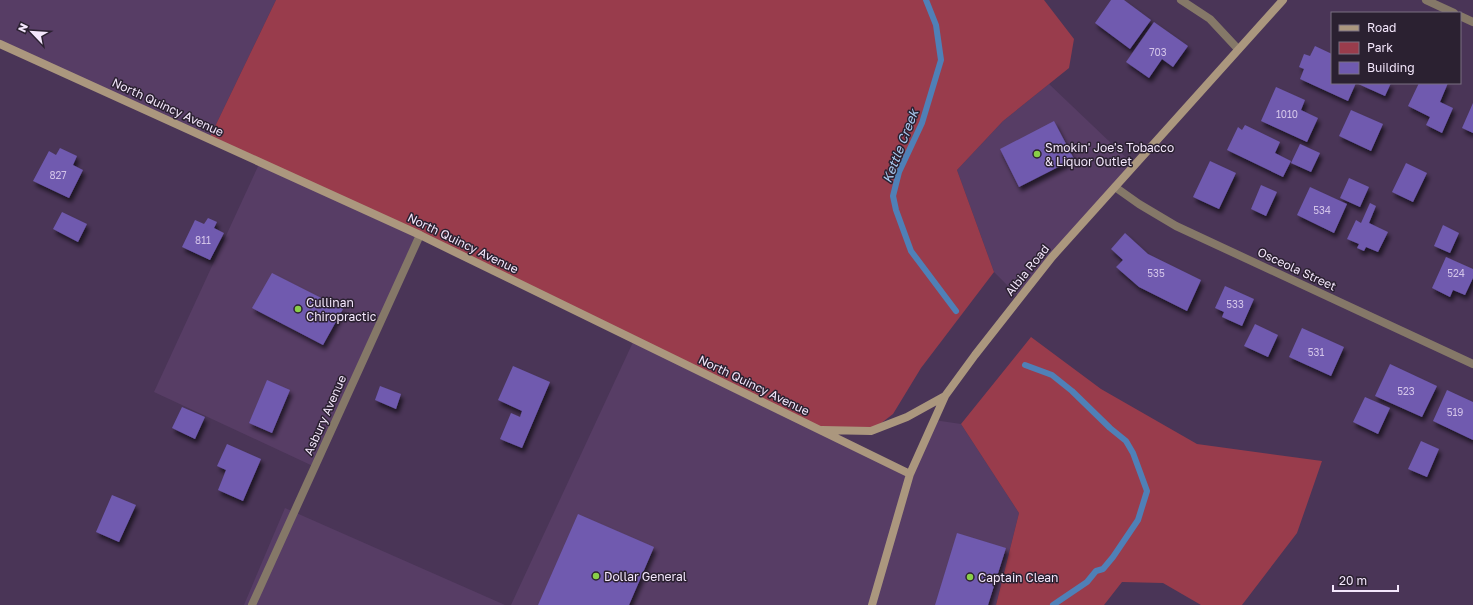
<svg xmlns="http://www.w3.org/2000/svg" width="1473" height="605" viewBox="0 0 1473 605" font-family="'Golos Text',sans-serif">
<style>
.built{fill:#573d65}
.green{fill:#993c4c}
.lines{fill:none;stroke-linecap:round;stroke-linejoin:round}
.stream{stroke:#4f80b7;stroke-width:6}
.building{fill:#6f5aaf;filter:url(#shadow)}
.street{stroke:#857868;stroke-width:8}
.secondary{stroke:#ab977e;stroke-width:8}
.poi-dot{fill:#89cf48;stroke:#2b2131;stroke-width:1.5}
.labels{text-anchor:middle;dominant-baseline:central;stroke-width:3;stroke-linejoin:round;paint-order:stroke}
.number-label{font-size:10px;fill:#d3c4e9}
.street-label{font-size:12px;fill:#f4e7fc;stroke:#2b2131}
.poi-label{font-size:12px;fill:#f4e7fc;stroke:#2b2131;text-anchor:start}
.water-label{font-size:13px;font-style:italic;fill:#a9c9ef;stroke:#2b2131}
</style>
<defs>
<filter id="shadow"><feDropShadow dx="2.5" dy="4.5" stdDeviation="2" flood-color="#0009"/></filter>
</defs>
<rect width="100%" height="100%" fill="#4a3557"/>
<path class="built" d="M 0,0 L 276,0 L 209,139 L 0,44 Z
M 1049,84 L 1134,165 L 1020,298 L 994,272 L 957,170 L 1003,121 Z
M 260,162 L 420,235 L 315,467 L 154,392 Z
M 634,340 L 910,474 L 934,420 L 961,424 L 1019,513 L 996,605 L 511,605 Z
M 285,508 L 505,605 L 244,605 Z"/>
<path class="green" d="M 276,0 L 1044,0 L 1074,39 L 1069,68 L 1003,121 L 957,170 L 994,272 L 921,368 L 893,414 L 871,431 L 819,430 L 420,235 L 209,139 Z
M 1031,337 L 1101,389 L 1197,444 L 1322,461 L 1297,533 L 1242,605 L 1201,605 L 1163,583 L 1122,582 L 1104,605 L 996,605 L 1019,513 L 961,424 Z"/>
<g class="lines">
<path class="stream" d="M 926,0 L 936,25 L 941,60 L 922,123 L 899,172 L 893,196 L 896,210 L 911,251 L 956,311
M 1025,365 L 1052,375 L 1072,391 L 1110,428 L 1126,441 L 1133,453 L 1147,491 L 1138,520 L 1113,557 L 1103,569 L 1096,571 L 1087,582 L 1053,605"/>
</g>
<path class="building" d="M 1111,0 L 1124,0 L 1151,20 L 1130,49 L 1095,23 Z
M 1154,22 L 1188,46 L 1173,67 L 1162,59 L 1149,78 L 1126,62 Z
M 1315,46 L 1332,54 L 1332,83 L 1356,83 L 1348,101 L 1300,79 L 1304,69 L 1299,67 L 1304,54 L 1310,56 Z
M 1356,83 L 1391,83 L 1385,96 Z
M 1419,83 L 1448,83 L 1440,102 L 1453,108 L 1442,133 L 1426,125 L 1430,117 L 1408,106 Z
M 1276,87 L 1305,100 L 1301,110 L 1318,118 L 1307,142 L 1261,121 Z
M 1473,103 L 1473,133 L 1462,128 Z
M 1351,110 L 1383,124 L 1371,151 L 1339,136 Z
M 1054,121 L 1074,159 L 1019,187 L 1000,149 Z
M 1245,125 L 1280,142 L 1275,153 L 1291,161 L 1283,177 L 1227,150 L 1238,127 L 1242,130 Z
M 1300,144 L 1320,153 L 1311,172 L 1291,163 Z
M 60,148 L 77,156 L 73,165 L 83,170 L 69,198 L 33,181 L 49,151 L 56,155 Z
M 1210,161 L 1236,173 L 1219,209 L 1193,197 Z
M 1406,163 L 1427,173 L 1413,202 L 1392,192 Z
M 1349,178 L 1369,187 L 1360,207 L 1340,198 Z
M 1261,185 L 1277,192 L 1266,216 L 1251,209 Z
M 1310,187 L 1347,204 L 1334,233 L 1297,215 Z
M 1370,203 L 1376,206 L 1369,223 L 1388,232 L 1378,252 L 1366,247 L 1364,251 L 1357,248 L 1359,244 L 1347,239 L 1356,220 L 1361,223 Z
M 62,212 L 87,224 L 78,242 L 53,229 Z
M 208,218 L 217,222 L 214,228 L 224,233 L 210,260 L 182,247 L 195,220 L 204,224 Z
M 1443,225 L 1459,233 L 1450,253 L 1434,246 Z
M 1125,233 L 1148,254 L 1201,280 L 1187,311 L 1139,287 L 1116,267 L 1123,260 L 1111,249 Z
M 1446,257 L 1473,269 L 1473,278 L 1465,295 L 1453,290 L 1450,297 L 1432,288 Z
M 272,273 L 343,309 L 323,345 L 252,308 Z
M 1225,286 L 1254,299 L 1242,326 L 1222,317 L 1224,312 L 1215,308 Z
M 1255,324 L 1278,335 L 1268,357 L 1244,346 Z
M 1302,328 L 1344,347 L 1331,376 L 1289,357 Z
M 1390,364 L 1437,386 L 1422,417 L 1375,396 Z
M 513,366 L 550,382 L 522,448 L 500,439 L 511,413 L 520,417 L 522,411 L 498,400 Z
M 267,380 L 290,390 L 272,433 L 249,423 Z
M 380,386 L 401,394 L 396,409 L 375,400 Z
M 1447,390 L 1473,402 L 1473,440 L 1433,421 Z
M 1365,397 L 1390,408 L 1378,434 L 1353,422 Z
M 182,407 L 205,417 L 195,439 L 172,428 Z
M 1421,441 L 1439,449 L 1427,477 L 1408,469 Z
M 227,444 L 261,459 L 243,501 L 218,490 L 226,470 L 217,466 Z
M 112,495 L 136,505 L 119,542 L 96,532 Z
M 578,514 L 654,547 L 629,605 L 538,605 Z
M 957,533 L 1006,548 L 988,605 L 935,605 Z"/>
<g class="lines">
<path class="street" d="M 1181,0 L 1210,19 L 1238,49
M 1426,0 L 1454,13
M 1460,16 L 1473,22
M 1115,187 L 1139,204 L 1176,226 L 1473,364
M 252,605 L 420,235"/>
<path class="secondary" d="M 0,44 L 420,235 L 910,474
M 822,430 L 871,431 L 907,417 L 945,396
M 872,605 L 910,474 L 945,396 L 975,355 L 1052,257 L 1283,0"/>
</g>
<g class="poi-dot">
<circle cx="1037" cy="154" r="4"/>
<circle cx="298" cy="309" r="4"/>
<circle cx="596" cy="576" r="4"/>
<circle cx="970" cy="577" r="4"/>
</g>
<g class="labels">
<g class="number-label">
<text x="1158" y="52">703</text>
<text x="1287" y="114">1010</text>
<text x="58" y="175">827</text>
<text x="1322" y="210">534</text>
<text x="203" y="240">811</text>
<text x="1156" y="273">535</text>
<text x="1456" y="273">524</text>
<text x="1235" y="304">533</text>
<text x="1316" y="352">531</text>
<text x="1406" y="391">523</text>
<text x="1455" y="412">519</text>
</g>
<g class="street-label">
<text transform="translate(168 107) rotate(25)">North Quincy Avenue</text>
<text transform="translate(463 243) rotate(26)">North Quincy Avenue</text>
<text transform="translate(1297 269) rotate(25)">Osceola Street</text>
<text transform="translate(1027 270) rotate(-51)">Albia Road</text>
<text transform="translate(754 385) rotate(26)">North Quincy Avenue</text>
<text transform="translate(325 415) rotate(-66)">Asbury Avenue</text>
</g>
<g class="poi-label">
<text x="1045" y="147">Smokin' Joe's Tobacco<tspan x="1045" dy="14">&amp; Liquor Outlet</tspan></text>
<text x="306" y="302">Cullinan<tspan x="306" dy="14">Chiropractic</tspan></text>
<text x="604" y="576">Dollar General</text>
<text x="978" y="577">Captain Clean</text>
</g>
<g class="water-label">
<text transform="translate(900 146) rotate(-69)">Kettle Creek</text>
</g>
</g>
<rect x="1331" y="12" width="130" height="72" fill="#2b2131" stroke="#7b7082"/>
<rect x="1339" y="25" width="20" height="6" fill="#ab977e" stroke="#7b7082"/>
<text x="1367" y="32" font-size="12" fill="#f4e7fc">Road</text>
<rect x="1339" y="42" width="20" height="12" fill="#993c4c" stroke="#7b7082"/>
<text x="1367" y="52" font-size="12" fill="#f4e7fc">Park</text>
<rect x="1339" y="62" width="20" height="12" fill="#6f5aaf" stroke="#7b7082"/>
<text x="1367" y="72" font-size="12" fill="#f4e7fc">Building</text>
<g transform="translate(32 32) rotate(295)" stroke="#2b2131" stroke-width="3" paint-order="stroke">
<path d="M0-3L7 15L0 10L-7 15Z" fill="#f4e7fc"/>
<text y="-6" font-size="11" font-weight="bold" text-anchor="middle" fill="#f4e7fc">N</text>
</g>
<path d="M1333 585v6h65v-6" fill="none" stroke="#f4e7fc" stroke-width="2"/>
<text x="1339" y="585" font-size="12" fill="#f4e7fc" stroke="#2b2131" stroke-width="3" paint-order="stroke">20 m</text>
</svg>
